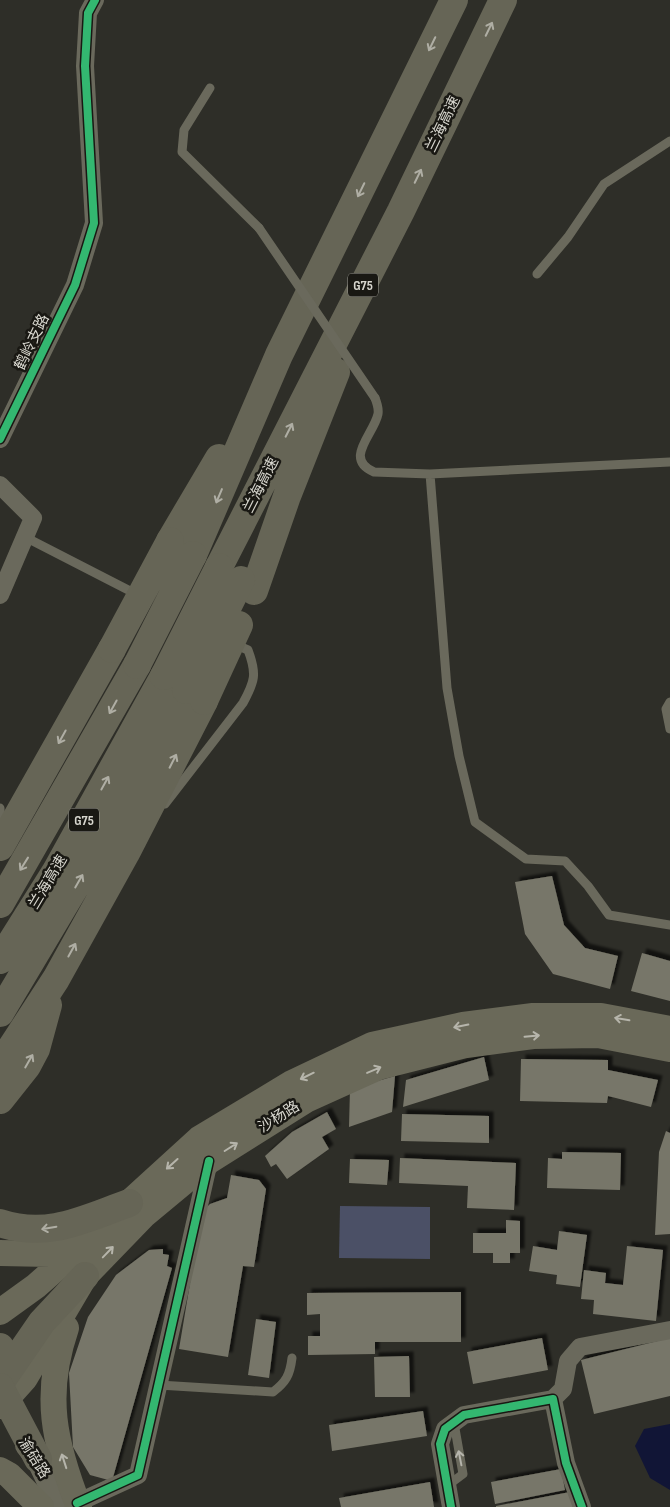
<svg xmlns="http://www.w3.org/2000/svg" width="670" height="1507" viewBox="0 0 670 1507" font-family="'Sofia Sans Condensed','Noto Sans SC',sans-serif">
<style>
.green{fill:#4b5066}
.water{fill:#111536}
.building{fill:#777669;filter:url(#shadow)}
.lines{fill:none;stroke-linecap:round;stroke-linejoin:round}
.lane{stroke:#6a695c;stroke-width:9}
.street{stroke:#6a695c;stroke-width:18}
.secondary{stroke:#6b6a5c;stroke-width:24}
.primary{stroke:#6a6959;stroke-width:26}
.highway{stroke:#666556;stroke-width:28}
.lane-bridge{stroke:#6a695c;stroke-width:9}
.highway-bridge{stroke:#666556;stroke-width:28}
.cycleway-casing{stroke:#191813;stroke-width:11}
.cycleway{stroke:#33b770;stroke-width:8}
.oneway{stroke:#afaea4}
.oneway2{stroke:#b6b5ab}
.oneway3{stroke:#b6b5ac}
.labels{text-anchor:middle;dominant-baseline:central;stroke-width:5;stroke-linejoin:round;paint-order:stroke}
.shield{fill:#191813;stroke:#9e9d96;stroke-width:1}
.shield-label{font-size:14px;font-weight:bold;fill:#d7d6ce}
.street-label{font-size:15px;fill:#d7d6ce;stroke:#191813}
</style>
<defs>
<filter id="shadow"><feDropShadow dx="4.5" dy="-4.5" stdDeviation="1" flood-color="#0009"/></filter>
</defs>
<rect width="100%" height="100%" fill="#2e2e28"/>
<path class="green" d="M 340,1206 L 430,1207 L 430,1259 L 339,1258 Z"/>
<path class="water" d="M 670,1424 L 670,1490 L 650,1478 L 635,1446 L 644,1429 Z"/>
<path class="building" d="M 552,876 L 564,925 L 585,948 L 618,956 L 610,989 L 553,974 L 525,934 L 515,882 Z
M 642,953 L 670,961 L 670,1001 L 631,991 Z
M 484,1057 L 489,1080 L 403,1107 L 406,1080 Z
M 521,1059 L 608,1060 L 608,1070 L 658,1080 L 651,1107 L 608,1096 L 607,1103 L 520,1101 Z
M 395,1076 L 392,1112 L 349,1127 L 350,1089 Z
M 327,1112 L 336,1129 L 322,1137 L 329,1149 L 287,1179 L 276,1164 L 271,1167 L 265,1156 L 292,1132 Z
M 402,1114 L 489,1116 L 489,1143 L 401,1141 Z
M 666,1131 L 670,1133 L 670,1234 L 655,1235 L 659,1152 Z
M 562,1152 L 621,1153 L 620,1190 L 547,1188 L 548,1158 L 562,1159 Z
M 400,1158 L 516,1163 L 514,1210 L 467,1208 L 468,1186 L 399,1183 Z
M 350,1159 L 389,1160 L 387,1185 L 349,1183 Z
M 231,1175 L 259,1180 L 266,1189 L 254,1267 L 243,1266 L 228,1357 L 179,1349 L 202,1212 L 210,1204 L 227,1198 Z
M 506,1220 L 520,1221 L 520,1253 L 510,1253 L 510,1263 L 493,1263 L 493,1253 L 473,1253 L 473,1233 L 506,1233 Z
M 559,1231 L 587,1235 L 580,1287 L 556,1284 L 557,1275 L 529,1271 L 533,1246 L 557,1250 Z
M 627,1246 L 663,1250 L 656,1321 L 593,1314 L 594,1300 L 581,1299 L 584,1270 L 606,1273 L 605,1283 L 623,1285 Z
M 163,1249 L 163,1254 L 169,1255 L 167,1266 L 172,1268 L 112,1481 L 90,1475 L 73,1447 L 69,1373 L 88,1317 L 116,1275 L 149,1250 Z
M 461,1292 L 461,1342 L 375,1342 L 375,1354 L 308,1355 L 308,1336 L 320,1336 L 320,1314 L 307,1315 L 307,1293 Z
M 256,1319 L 276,1322 L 269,1378 L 248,1375 Z
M 542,1338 L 548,1370 L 473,1384 L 467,1352 Z
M 670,1338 L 670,1396 L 594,1414 L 581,1360 Z
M 409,1356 L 410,1397 L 375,1397 L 374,1357 Z
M 423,1411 L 427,1436 L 332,1451 L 329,1425 Z
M 561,1469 L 565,1490 L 495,1504 L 491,1482 Z
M 430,1482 L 434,1507 L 341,1507 L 339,1498 Z
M 570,1492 L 573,1507 L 496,1507 L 496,1506 Z"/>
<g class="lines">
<path class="lane" d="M 210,88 L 184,130 L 182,152 L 259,228
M 537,274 L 568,237 L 604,184 L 670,141
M 375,398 C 377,403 379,408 378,414 C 374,434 343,459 374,472 L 430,474
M 670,462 L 430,474 L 447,688 L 459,756 L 475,822 L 526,859 L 565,861 L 588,886 L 609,915 L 670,925
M 25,537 L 138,595
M 670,702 L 666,709 L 670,729
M 165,804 L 243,703 C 255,681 257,674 248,650 L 234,644
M 0,808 L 1,830
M 159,1385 L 273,1392 C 286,1382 290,1375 292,1358
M 447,1486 L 463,1474 L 454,1423"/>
<path class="street" d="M 0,439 L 75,285 L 94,223 L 85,66 L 88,13 L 95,0
M 0,485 L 33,518 L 0,595
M 553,1399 L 563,1389 L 568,1361 L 580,1347 L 670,1330
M 77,1503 L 138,1475 L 209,1161
M 451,1507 L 440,1444 L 445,1429 L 464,1415 L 553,1399 L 566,1463 L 582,1507"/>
<path class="secondary" d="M 27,1445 L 38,1459 L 61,1507"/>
<path class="primary" d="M 0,1253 L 50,1254 L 86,1242 L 199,1139 L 292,1083 L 372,1045 L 463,1025 L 533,1016 L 601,1016 L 670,1029
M 0,1312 L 36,1286 L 78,1249
M 66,1328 C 43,1395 54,1443 79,1507
M 0,1406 L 25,1378 L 85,1276 L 144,1215 L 209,1161 L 306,1100 L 379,1067 L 466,1045 L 533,1036 L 598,1035 L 670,1049
M 0,1470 L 9,1475 L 41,1507"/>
<path class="highway" d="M 170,541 L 219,458
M 193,555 L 279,355 L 454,0
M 219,567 L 401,211 L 503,0
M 254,591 L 287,496 L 336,372
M 0,847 L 112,649
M 0,904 L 137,665
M 0,960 L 56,871 L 164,676
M 0,1013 L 78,882 L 186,690
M 0,1065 L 56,979 L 126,853 L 204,701
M 0,1100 L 27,1066 L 36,1049 L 48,1005
M 0,1223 C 48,1239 84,1219 129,1203
M 0,1347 L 0,1353
M 0,1383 L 42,1322 L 85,1276"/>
<path class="lane-bridge" d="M 259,228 L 375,398"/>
<path class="highway-bridge" d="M 112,649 L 170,541
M 137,665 L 193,555
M 164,676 L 219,567
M 186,690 L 241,580
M 204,701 L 239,625
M 0,1387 L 38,1459"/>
<defs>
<path id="cycleway" d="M 0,439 L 75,285 L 94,223 L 85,66 L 88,13 L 95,0
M 77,1503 L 138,1475 L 209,1161
M 451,1507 L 440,1444 L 445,1429 L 464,1415 L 553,1399 L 566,1463 L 582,1507"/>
</defs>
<use href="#cycleway" class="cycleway-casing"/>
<use href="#cycleway" class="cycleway"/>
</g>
<defs><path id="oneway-shaft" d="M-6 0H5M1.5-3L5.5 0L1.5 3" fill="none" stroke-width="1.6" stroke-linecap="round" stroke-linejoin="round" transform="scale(1.25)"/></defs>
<g class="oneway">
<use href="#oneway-shaft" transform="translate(489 29) rotate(-64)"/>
<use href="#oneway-shaft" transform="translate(432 44) rotate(116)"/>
<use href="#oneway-shaft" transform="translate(418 176) rotate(-64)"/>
<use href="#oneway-shaft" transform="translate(361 190) rotate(116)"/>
<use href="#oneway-shaft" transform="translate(289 430) rotate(-63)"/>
<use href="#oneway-shaft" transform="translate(219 496) rotate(113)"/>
<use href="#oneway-shaft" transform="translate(113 707) rotate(119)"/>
<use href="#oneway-shaft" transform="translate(62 737) rotate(119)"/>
<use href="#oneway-shaft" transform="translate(173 761) rotate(-63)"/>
<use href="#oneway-shaft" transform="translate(105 783) rotate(-61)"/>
<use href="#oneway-shaft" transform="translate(24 864) rotate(122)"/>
<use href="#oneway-shaft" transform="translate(79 881) rotate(-60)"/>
<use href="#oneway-shaft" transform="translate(72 950) rotate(-61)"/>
<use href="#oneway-shaft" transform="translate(29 1061) rotate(-60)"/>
<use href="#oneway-shaft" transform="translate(49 1228) rotate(170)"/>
</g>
<g class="oneway2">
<use href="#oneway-shaft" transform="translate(622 1019) rotate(-170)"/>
<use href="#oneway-shaft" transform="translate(461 1026) rotate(169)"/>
<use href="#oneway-shaft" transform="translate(532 1036) rotate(-5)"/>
<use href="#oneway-shaft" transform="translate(374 1070) rotate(-23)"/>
<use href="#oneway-shaft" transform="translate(307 1076) rotate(154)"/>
<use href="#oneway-shaft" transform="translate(231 1147) rotate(-32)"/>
<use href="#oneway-shaft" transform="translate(172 1164) rotate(138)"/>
<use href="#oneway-shaft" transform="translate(108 1252) rotate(-46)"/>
<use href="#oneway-shaft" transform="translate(64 1461) rotate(-108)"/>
</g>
<use class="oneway3" href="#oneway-shaft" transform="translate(460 1458) rotate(-101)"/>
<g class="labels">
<g class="shield">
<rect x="348" y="273.5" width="30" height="23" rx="4"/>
<rect x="69" y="808.5" width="30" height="23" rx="4"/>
</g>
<g class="shield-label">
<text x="363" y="285">G75</text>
<text x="84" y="820">G75</text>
</g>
<g class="street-label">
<text transform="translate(443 124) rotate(-64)">兰海高速</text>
<text transform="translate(32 342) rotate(-64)">鹤岭支路</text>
<text transform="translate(261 485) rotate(-63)">兰海高速</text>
<text transform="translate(48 882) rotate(-59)">兰海高速</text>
<text transform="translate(279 1117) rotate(-32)">沙杨路</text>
<text transform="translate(34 1458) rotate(58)">渝碚路</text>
</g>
</g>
</svg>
